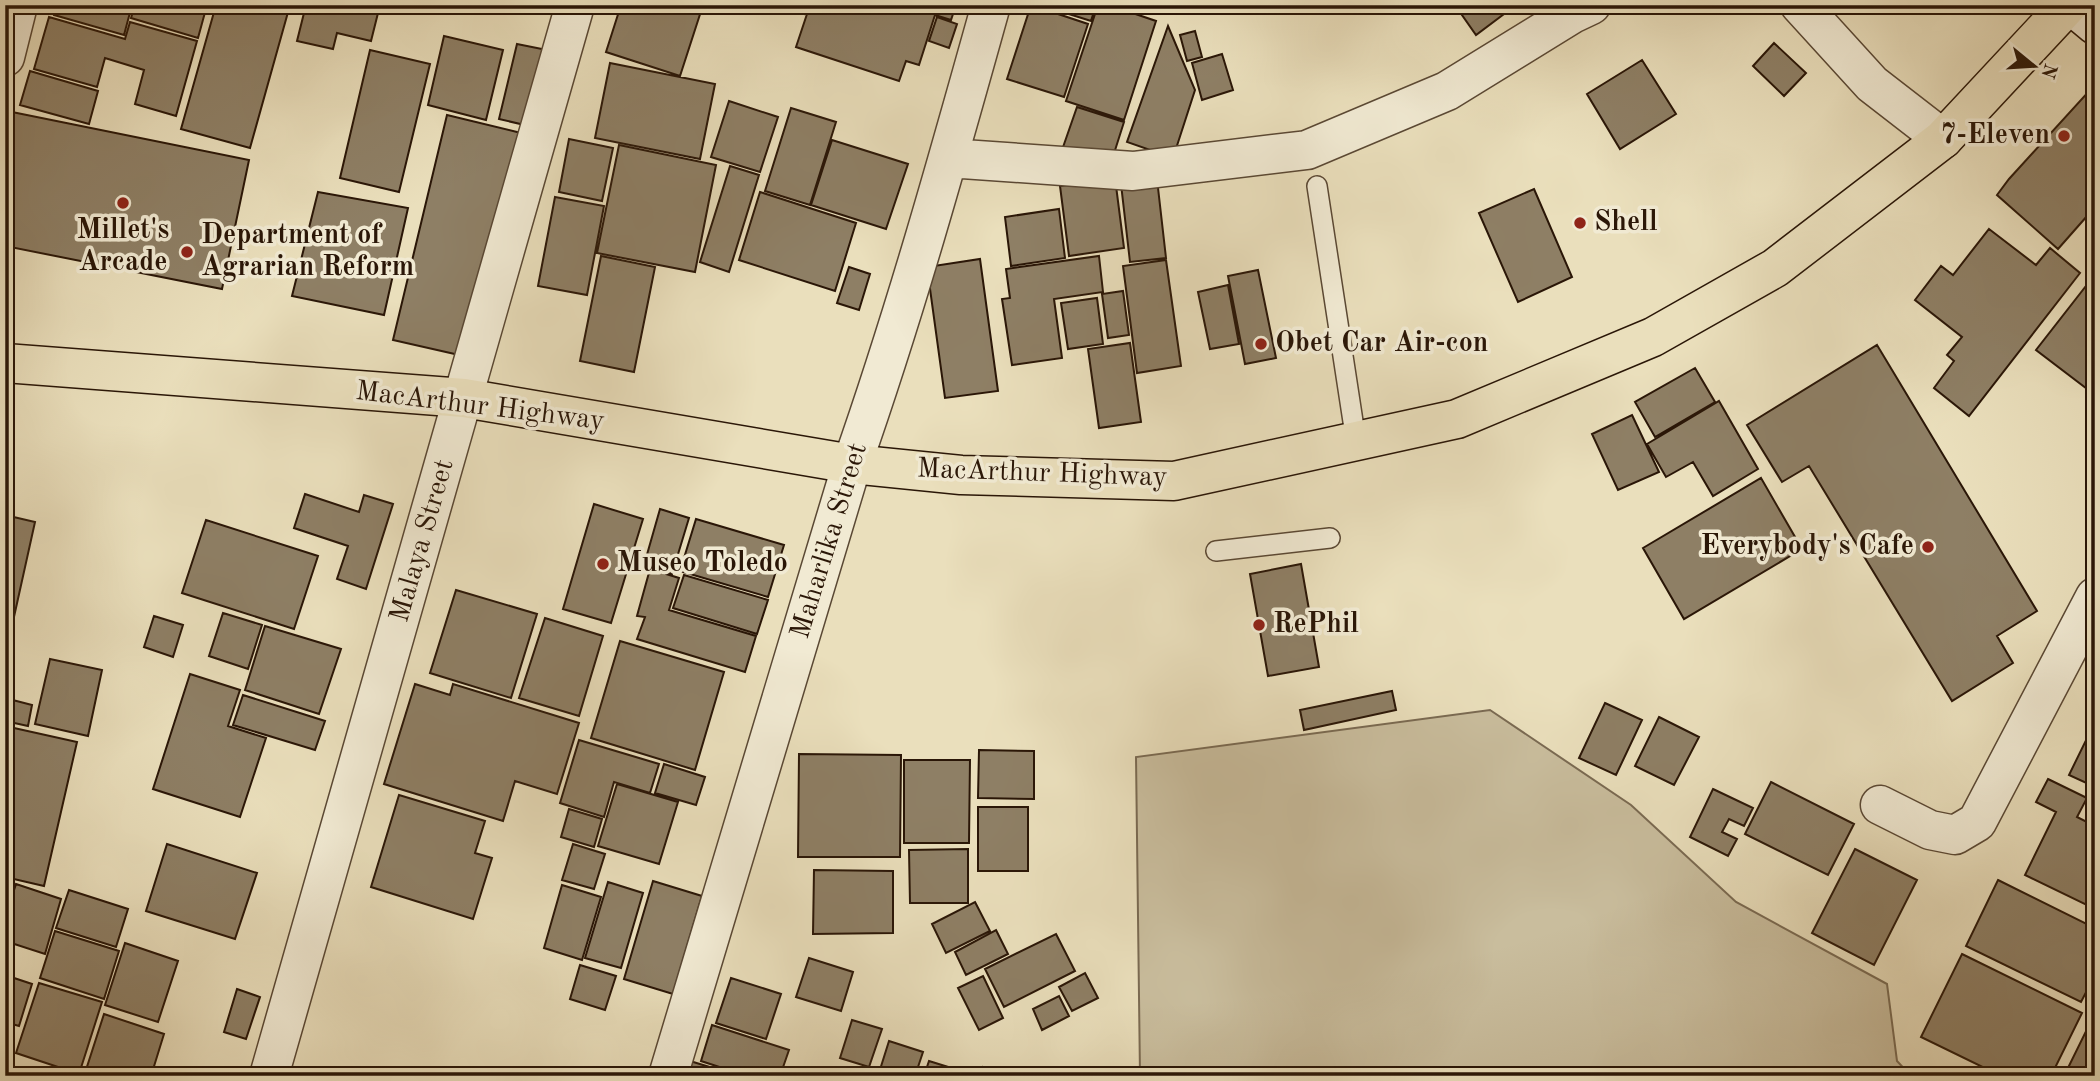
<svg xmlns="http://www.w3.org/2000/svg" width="2100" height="1081" viewBox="0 0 2100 1081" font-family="'Old Standard TT',serif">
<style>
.green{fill:#c9bd9d;stroke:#7a6a52;stroke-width:2}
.building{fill:#8e7f65;stroke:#2a1607;stroke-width:2}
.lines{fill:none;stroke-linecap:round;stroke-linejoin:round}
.lane-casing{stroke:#5a4834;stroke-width:22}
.street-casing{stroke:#5a4834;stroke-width:41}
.secondary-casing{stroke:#2a1607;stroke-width:41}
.highway-casing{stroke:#2a1607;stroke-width:41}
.lane{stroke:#f1ead3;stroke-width:19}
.street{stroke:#f1ead3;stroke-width:38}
.secondary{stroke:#f1ead3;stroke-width:38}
.highway{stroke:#eadfbc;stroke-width:38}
.poi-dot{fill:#8f2418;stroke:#f1ead3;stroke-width:2.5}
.labels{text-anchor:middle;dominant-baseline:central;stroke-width:7;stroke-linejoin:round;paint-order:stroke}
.poi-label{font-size:28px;font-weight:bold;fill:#2a1607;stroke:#f1ead3;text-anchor:start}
.street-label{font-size:28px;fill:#2a1607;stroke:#f1ead3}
</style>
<rect width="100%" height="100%" fill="#eadfbc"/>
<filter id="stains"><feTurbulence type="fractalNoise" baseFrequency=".00286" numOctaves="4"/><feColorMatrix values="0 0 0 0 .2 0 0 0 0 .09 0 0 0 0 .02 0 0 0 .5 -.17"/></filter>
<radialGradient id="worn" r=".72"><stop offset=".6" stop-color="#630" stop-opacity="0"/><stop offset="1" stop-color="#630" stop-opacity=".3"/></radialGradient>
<path class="green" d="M 1490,710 L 1631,805 L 1736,902 L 1887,984 L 1897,1061 L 1911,1076 L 1140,1076 L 1136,757 Z"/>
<path class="building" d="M 56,5 L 132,5 L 124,35 L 54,15 Z
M 135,5 L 207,5 L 198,38 L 131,18 Z
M 216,5 L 290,5 L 250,148 L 181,129 Z
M 306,5 L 380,5 L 371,41 L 337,33 L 333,49 L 297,41 Z
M 621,5 L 703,5 L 680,76 L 606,52 Z
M 777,5 L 806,5 L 804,14 Z
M 810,5 L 956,5 L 951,20 L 935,15 L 919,65 L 906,61 L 899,81 L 796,47 Z
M 1031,5 L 1088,24 L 1064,97 L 1007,79 Z
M 1054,5 L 1096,5 L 1091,21 L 1053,9 Z
M 1098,5 L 1109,5 L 1156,21 L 1124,120 L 1066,101 Z
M 1455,5 L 1516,5 L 1476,35 Z
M 49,17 L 125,39 L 130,22 L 197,41 L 176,116 L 135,104 L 144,70 L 105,58 L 97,87 L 34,69 Z
M 937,17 L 957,24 L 949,48 L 929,41 Z
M 1168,26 L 1195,90 L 1173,158 L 1127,142 Z
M 1195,31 L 1202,57 L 1187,61 L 1180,35 Z
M 444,36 L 503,50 L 486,120 L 428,105 Z
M 1774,43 L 1806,73 L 1784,96 L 1753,66 Z
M 517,44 L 547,50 L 529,126 L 499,119 Z
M 370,50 L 430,64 L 399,192 L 340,178 Z
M 1222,54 L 1233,90 L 1202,100 L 1192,63 Z
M 1642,60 L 1676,114 L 1620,149 L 1587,94 Z
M 610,63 L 715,84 L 700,159 L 595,138 Z
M 30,71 L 98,91 L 89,124 L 20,105 Z
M 2090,90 L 2095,94 L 2095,207 L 2058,249 L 1997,195 L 2009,179 Z
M 729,101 L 778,117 L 760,172 L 711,157 Z
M 1077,107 L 1124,122 L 1110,166 L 1062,150 Z
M 791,108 L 836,122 L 810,205 L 765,191 Z
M 12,112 L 249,160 L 222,289 L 5,246 L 5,147 Z
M 447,115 L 521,133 L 468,357 L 393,340 Z
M 569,139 L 613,148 L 602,201 L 559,192 Z
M 832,140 L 908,164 L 886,229 L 811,205 Z
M 619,145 L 716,165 L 695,272 L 597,253 Z
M 730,166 L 759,175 L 729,272 L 700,262 Z
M 1115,178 L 1124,248 L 1069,256 L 1060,186 Z
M 1157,179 L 1166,258 L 1130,262 L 1121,184 Z
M 1534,189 L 1572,277 L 1518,302 L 1479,213 Z
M 318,192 L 408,208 L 384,315 L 292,296 Z
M 760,192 L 856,223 L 835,291 L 739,260 Z
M 555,197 L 604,206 L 587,295 L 538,286 Z
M 1059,209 L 1065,258 L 1011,266 L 1005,217 Z
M 1989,229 L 2036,265 L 2050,248 L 2080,273 L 1969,416 L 1934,388 L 1954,361 L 1947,355 L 1962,337 L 1915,300 L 1941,266 L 1953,275 Z
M 601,256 L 655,267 L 634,372 L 580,361 Z
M 1099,256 L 1103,292 L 1054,299 L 1062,358 L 1012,365 L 1002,299 L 1010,298 L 1006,269 Z
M 980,259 L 998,391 L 945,398 L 927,267 Z
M 1166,260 L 1181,366 L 1137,373 L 1123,266 Z
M 849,267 L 870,274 L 859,310 L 837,303 Z
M 1258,270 L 1276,358 L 1245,364 L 1228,276 Z
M 2093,277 L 2095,278 L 2095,395 L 2036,350 Z
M 1228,285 L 1239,344 L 1210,349 L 1198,292 Z
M 1123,291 L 1129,335 L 1108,338 L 1102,294 Z
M 1097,298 L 1103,344 L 1068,349 L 1061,303 Z
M 1130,343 L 1141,422 L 1099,428 L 1088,349 Z
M 1877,345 L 2037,611 L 1997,636 L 2013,663 L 1952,701 L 1809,466 L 1782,482 L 1747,425 Z
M 1695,368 L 1715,402 L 1655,437 L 1635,402 Z
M 1719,401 L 1758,469 L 1713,496 L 1693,462 L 1666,477 L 1647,444 Z
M 1632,415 L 1659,472 L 1618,490 L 1592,434 Z
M 1761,478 L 1802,549 L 1684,619 L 1643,548 Z
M 305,494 L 359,512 L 364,495 L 393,504 L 366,589 L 337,579 L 348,546 L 294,528 Z
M 594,504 L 643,519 L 611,623 L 563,609 Z
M 660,509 L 689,518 L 672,574 L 644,565 Z
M 5,515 L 35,522 L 8,644 L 5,644 Z
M 696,519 L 784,545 L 768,597 L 680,571 Z
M 206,520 L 318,556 L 294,629 L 182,593 Z
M 1301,564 L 1319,667 L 1268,676 L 1250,574 Z
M 650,569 L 679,578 L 669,610 L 756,636 L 745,672 L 637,639 L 645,617 L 637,616 Z
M 684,575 L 768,600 L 757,634 L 673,608 Z
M 456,590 L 537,614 L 511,698 L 430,673 Z
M 223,613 L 262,625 L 248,669 L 209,656 Z
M 154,616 L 183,625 L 173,657 L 144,647 Z
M 545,618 L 603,636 L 579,716 L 519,698 Z
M 265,626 L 341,649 L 319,714 L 245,690 Z
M 620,641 L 724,672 L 695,770 L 591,738 Z
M 50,659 L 102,670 L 88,736 L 35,724 Z
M 190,674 L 240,690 L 228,726 L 266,738 L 240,817 L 153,789 Z
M 415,684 L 450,695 L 453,684 L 579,723 L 557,794 L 515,781 L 503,821 L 384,784 Z
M 1392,691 L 1396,710 L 1304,730 L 1300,710 Z
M 243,695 L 325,721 L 315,750 L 233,725 Z
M 5,698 L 32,705 L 28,726 L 5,721 Z
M 1605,703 L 1642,720 L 1616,775 L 1579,758 Z
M 1659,717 L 1699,737 L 1674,785 L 1635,766 Z
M 5,726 L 77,742 L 44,886 L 5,877 Z
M 2091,730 L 2095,732 L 2095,787 L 2069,775 Z
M 579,740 L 659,764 L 650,793 L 614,782 L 604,817 L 560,803 Z
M 979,750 L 1034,751 L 1034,799 L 978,798 Z
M 799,754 L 901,755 L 900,857 L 798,857 Z
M 904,760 L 970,760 L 969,843 L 904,843 Z
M 664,764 L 705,777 L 696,805 L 655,793 Z
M 2048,779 L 2087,798 L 2077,817 L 2095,826 L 2095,909 L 2025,875 L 2056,812 L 2036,802 Z
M 1771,782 L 1854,824 L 1828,875 L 1745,834 Z
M 617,784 L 678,802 L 659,864 L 598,846 Z
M 1713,789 L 1753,808 L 1744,826 L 1729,819 L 1722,832 L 1737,839 L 1728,856 L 1690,837 Z
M 399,795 L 485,821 L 475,853 L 492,858 L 473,919 L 371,887 Z
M 978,807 L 1028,807 L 1028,871 L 978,871 Z
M 569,809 L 602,819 L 594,847 L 561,837 Z
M 167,844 L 257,873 L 235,939 L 146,911 Z
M 573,844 L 605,854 L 594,889 L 562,880 Z
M 968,849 L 968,903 L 910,903 L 909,850 Z
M 1855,849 L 1917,880 L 1874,965 L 1812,933 Z
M 814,870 L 893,871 L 893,933 L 813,934 Z
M 1998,880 L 2095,928 L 2095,975 L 2081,1002 L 1966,946 Z
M 653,881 L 702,896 L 673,994 L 624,979 Z
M 608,882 L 643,893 L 621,968 L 585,958 Z
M 16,884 L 61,899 L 45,954 L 5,941 L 5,918 Z
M 562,885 L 601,897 L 582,960 L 544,948 Z
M 69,890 L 128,909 L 116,947 L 56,928 Z
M 975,902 L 990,931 L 946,953 L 932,924 Z
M 996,930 L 1008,954 L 966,975 L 955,952 Z
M 55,931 L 119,951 L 104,999 L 40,978 Z
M 1056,934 L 1075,971 L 1004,1007 L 985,969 Z
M 125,943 L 178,961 L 158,1022 L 105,1005 Z
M 1962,954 L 2082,1013 L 2051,1076 L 2001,1076 L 1921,1037 Z
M 809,958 L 853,972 L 841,1011 L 796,997 Z
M 580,965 L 616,976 L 605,1010 L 570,999 Z
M 1085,973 L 1098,998 L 1072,1011 L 1059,987 Z
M 5,975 L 32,984 L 19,1026 L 5,1022 Z
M 983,976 L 1003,1018 L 979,1030 L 958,988 Z
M 731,978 L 781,994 L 766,1039 L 716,1023 Z
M 39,983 L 102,1002 L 79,1074 L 16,1053 Z
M 237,989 L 260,997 L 246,1039 L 224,1032 Z
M 1059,996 L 1069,1016 L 1042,1030 L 1033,1009 Z
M 2095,1013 L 2095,1076 L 2064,1076 Z
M 104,1014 L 164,1034 L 151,1076 L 92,1076 L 85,1073 Z
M 852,1020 L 882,1029 L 869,1067 L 840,1058 Z
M 712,1025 L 789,1050 L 780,1076 L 747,1076 L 701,1061 Z
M 889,1041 L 923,1052 L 915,1076 L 878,1076 Z
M 690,1061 L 726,1072 L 725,1076 L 685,1076 Z
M 929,1061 L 974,1075 L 973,1076 L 924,1076 Z
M 983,1067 L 1011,1076 L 980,1076 Z"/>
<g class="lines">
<defs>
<path id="lane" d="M 1317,186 L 1356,441
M 1216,551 L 1330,538"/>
<path id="street" d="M 1800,5 L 1872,84 L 1943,139
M 5,57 L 18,5
M 948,158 L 1133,171 L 1307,150 L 1447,91 L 1572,14 L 1591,5
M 1880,805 L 1930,830 L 1955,835 L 1977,822 L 2095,597
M 269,1076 L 575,5
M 668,1076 L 852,464 C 905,313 948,159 991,5"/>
<path id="secondary" d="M 2071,5 L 2095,25"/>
<path id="highway" d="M 5,363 L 464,398 L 852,464 L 961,475 L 1174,481 L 1457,419 L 1653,337 L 1775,268 L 1943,139 L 2068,5"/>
</defs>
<use href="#lane" class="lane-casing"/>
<use href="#street" class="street-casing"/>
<use href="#secondary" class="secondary-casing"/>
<use href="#highway" class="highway-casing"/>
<use href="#lane" class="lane"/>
<use href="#street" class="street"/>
<use href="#secondary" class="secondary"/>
<use href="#highway" class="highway"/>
</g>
<g class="poi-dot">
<circle cx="2064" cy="136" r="7"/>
<circle cx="123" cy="203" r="7"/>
<circle cx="1580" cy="223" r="7"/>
<circle cx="187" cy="252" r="7"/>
<circle cx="1261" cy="344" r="7"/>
<circle cx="1928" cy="547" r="7"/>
<circle cx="603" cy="564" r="7"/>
<circle cx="1259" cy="625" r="7"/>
</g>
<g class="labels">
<g class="poi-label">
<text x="2050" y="136" text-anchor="end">7-Eleven</text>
<text x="1594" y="223">Shell</text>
<text x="123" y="231" text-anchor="middle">Millet's<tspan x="123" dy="32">Arcade</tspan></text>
<text x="201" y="236">Department of<tspan x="201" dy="32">Agrarian Reform</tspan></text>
<text x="1275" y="344">Obet Car Air-con</text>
<text x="1914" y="547" text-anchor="end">Everybody's Cafe</text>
<text x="617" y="564">Museo Toledo</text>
<text x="1273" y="625">RePhil</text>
</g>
<g class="street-label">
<text transform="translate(480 407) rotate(7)">MacArthur Highway</text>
<text transform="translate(1042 474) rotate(2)">MacArthur Highway</text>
<text transform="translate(423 541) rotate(-74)">Malaya Street</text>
<text transform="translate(830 541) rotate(-73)">Maharlika Street</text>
</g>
</g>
<rect width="2100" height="1081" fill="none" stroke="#eadfbc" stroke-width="28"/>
<rect x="7" y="7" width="2086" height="1067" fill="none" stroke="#2a1607" stroke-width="3.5"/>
<rect x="14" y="14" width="2072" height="1053" fill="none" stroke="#2a1607" stroke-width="2"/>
<g transform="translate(2034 66) rotate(108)" stroke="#f1ead3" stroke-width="5" paint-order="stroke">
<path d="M0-5L12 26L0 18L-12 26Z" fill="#2a1607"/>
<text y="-10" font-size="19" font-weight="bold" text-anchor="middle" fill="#2a1607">N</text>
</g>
<rect width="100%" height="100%" filter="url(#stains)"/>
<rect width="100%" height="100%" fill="url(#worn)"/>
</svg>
